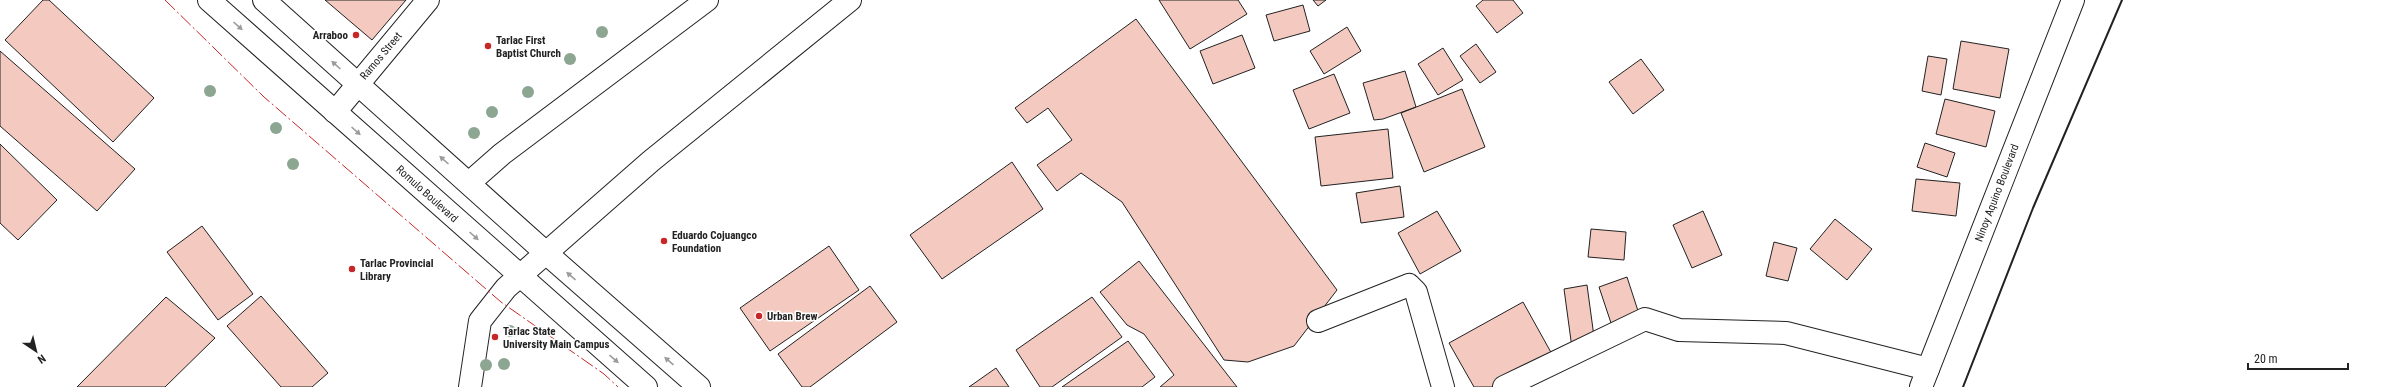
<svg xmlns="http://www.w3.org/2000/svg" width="2392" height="387" viewBox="0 0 2392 387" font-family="'Roboto Condensed',sans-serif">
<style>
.building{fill:#f3c9c0;stroke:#222}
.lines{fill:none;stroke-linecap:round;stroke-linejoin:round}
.minor-casing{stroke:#222;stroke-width:24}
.major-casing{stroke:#222;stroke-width:24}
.highway-casing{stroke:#222;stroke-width:24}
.minor{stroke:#fff;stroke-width:22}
.major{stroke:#fff;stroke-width:22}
.highway{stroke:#fff;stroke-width:22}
.wall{stroke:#222;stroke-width:2}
.power{stroke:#c62828;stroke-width:1;stroke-dasharray:14 3 2 3;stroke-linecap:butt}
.tree{fill:#8da692}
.oneway{fill:#9c9c9c}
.poi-dot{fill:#c62828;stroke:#fff;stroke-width:1.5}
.labels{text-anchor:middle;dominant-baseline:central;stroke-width:3;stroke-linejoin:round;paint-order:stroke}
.poi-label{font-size:11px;font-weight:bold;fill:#222;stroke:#fff;text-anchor:start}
.street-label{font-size:11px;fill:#222;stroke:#fff}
</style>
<rect width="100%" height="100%" fill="#fff"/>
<path class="building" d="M 43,0 L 49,0 L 154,98 L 113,142 L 5,40 Z
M 325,0 L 406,0 L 372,40 Z
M 1159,0 L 1238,0 L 1247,14 L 1190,49 Z
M 1313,0 L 1326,0 L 1318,6 Z
M 1483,0 L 1513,0 L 1523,13 L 1497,33 L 1476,6 Z
M 1303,5 L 1310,31 L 1274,41 L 1266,15 Z
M 1136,19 L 1337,290 L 1294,346 L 1248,362 L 1224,360 L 1122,202 L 1081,173 L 1057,191 L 1037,165 L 1072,140 L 1048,108 L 1027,123 L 1015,108 Z
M 1347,27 L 1361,51 L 1324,74 L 1310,51 Z
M 1242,35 L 1255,68 L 1213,84 L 1200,51 Z
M 1961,41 L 2009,49 L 2000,98 L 1953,89 Z
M 1476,44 L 1496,72 L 1480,83 L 1460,56 Z
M 1443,48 L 1463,80 L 1438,95 L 1418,64 Z
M 0,51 L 135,169 L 97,211 L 0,126 Z
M 1928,56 L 1947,59 L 1941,95 L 1922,91 Z
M 1641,59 L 1664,90 L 1633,114 L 1609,82 Z
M 1405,71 L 1416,107 L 1383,119 L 1374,120 L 1363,83 Z
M 1334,74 L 1350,113 L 1309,129 L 1293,90 Z
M 1462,89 L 1485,147 L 1424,172 L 1401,113 Z
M 1945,99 L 1995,111 L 1986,147 L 1936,134 Z
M 1388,129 L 1393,178 L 1321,186 L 1315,137 Z
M 1925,143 L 1955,153 L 1947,177 L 1917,167 Z
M 0,144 L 57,200 L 18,240 L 0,223 Z
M 1012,162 L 1043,209 L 942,279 L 910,235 Z
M 1916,179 L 1960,183 L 1956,216 L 1912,211 Z
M 1400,186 L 1404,217 L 1361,223 L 1356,193 Z
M 1437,211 L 1461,251 L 1420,274 L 1398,233 Z
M 1703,211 L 1722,255 L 1692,268 L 1673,225 Z
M 1835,219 L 1872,249 L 1847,280 L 1810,249 Z
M 202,226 L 253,294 L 218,320 L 167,252 Z
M 1591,229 L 1626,232 L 1624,260 L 1588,257 Z
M 1774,242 L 1797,248 L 1788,281 L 1766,276 Z
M 829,246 L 859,290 L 770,351 L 740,308 Z
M 1139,261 L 1237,387 L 1160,387 L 1174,375 L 1144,334 L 1127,325 L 1100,292 Z
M 1627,277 L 1640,317 L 1612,326 L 1599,287 Z
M 1587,285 L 1595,344 L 1572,348 L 1564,289 Z
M 870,286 L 897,322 L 810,387 L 802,387 L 778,354 Z
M 261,296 L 328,373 L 312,387 L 281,387 L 227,326 Z
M 166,297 L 215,338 L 165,387 L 77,387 Z
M 1092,297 L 1122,337 L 1052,387 L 1040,387 L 1016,350 Z
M 1523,302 L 1553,356 L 1497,387 L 1474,387 L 1449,343 Z
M 1128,341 L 1155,377 L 1142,387 L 1062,387 Z
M 996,368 L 1009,387 L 969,387 Z"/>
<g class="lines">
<defs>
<path id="minor" d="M 335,112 L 428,0
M 469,183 L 502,154 L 707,0
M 1318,321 L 1409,285 L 1416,292 L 1443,387
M 470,387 L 480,321 L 506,288 L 651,161 L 850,0
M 1504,387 L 1645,319 L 1679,330 L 1786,333 L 1928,369"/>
<path id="major" d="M 1921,387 L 2073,0"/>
<path id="highway" d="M 209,0 L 646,387
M 264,0 L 546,253 L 699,387"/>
</defs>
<use href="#minor" class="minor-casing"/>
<use href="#major" class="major-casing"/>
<use href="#highway" class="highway-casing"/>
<use href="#minor" class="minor"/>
<use href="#major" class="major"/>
<use href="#highway" class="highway"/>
<path class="wall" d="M 1963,387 L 2033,208 L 2122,0"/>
<path class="power" d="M 165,0 L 264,97 L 501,302 L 604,374 L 618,387"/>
</g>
<g class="tree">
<circle cx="602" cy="32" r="6"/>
<circle cx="570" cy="59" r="6"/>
<circle cx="210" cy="91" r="6"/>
<circle cx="528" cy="92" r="6"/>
<circle cx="492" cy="112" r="6"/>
<circle cx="276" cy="128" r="6"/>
<circle cx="474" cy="133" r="6"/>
<circle cx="293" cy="164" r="6"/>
<circle cx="510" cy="331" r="6"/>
<circle cx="504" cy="364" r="6"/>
<circle cx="486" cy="365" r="6"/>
</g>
<defs><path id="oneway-solid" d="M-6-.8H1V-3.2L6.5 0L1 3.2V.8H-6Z"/></defs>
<g class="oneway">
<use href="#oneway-solid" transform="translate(238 26) rotate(42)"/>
<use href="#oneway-solid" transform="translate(336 65) rotate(-138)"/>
<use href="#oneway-solid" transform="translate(356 131) rotate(42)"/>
<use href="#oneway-solid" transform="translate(444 160) rotate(-138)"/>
<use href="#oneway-solid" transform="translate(474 236) rotate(42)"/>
<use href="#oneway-solid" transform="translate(571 276) rotate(-139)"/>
<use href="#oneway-solid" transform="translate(614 359) rotate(41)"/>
<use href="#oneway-solid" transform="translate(669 361) rotate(-139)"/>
</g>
<g class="poi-dot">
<circle cx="356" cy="35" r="4"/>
<circle cx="488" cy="46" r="4"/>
<circle cx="664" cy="241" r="4"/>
<circle cx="352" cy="269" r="4"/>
<circle cx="759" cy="316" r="4"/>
<circle cx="495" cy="337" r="4"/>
</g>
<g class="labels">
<g class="poi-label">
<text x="348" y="35" text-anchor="end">Arraboo</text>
<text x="496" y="40">Tarlac First<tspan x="496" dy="13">Baptist Church</tspan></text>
<text x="672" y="235">Eduardo Cojuangco<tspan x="672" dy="13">Foundation</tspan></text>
<text x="360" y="263">Tarlac Provincial<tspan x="360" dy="13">Library</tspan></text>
<text x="767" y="316">Urban Brew</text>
<text x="503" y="331">Tarlac State<tspan x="503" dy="13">University Main Campus</tspan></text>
</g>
<g class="street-label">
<text transform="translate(381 56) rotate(-50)">Ramos Street</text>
<text transform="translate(1997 193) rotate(-69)">Ninoy Aquino Boulevard</text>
<text transform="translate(427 194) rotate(42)">Romulo Boulevard</text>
</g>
</g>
<g transform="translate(36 351) rotate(145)" stroke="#ffffff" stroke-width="3" paint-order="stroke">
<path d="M0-3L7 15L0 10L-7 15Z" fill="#222222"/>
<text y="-6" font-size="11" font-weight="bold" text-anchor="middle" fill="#222222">N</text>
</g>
<path d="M2248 363v6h100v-6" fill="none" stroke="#222222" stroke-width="2"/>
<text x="2254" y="363" font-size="12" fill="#222222" stroke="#ffffff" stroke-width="3" paint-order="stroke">20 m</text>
</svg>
